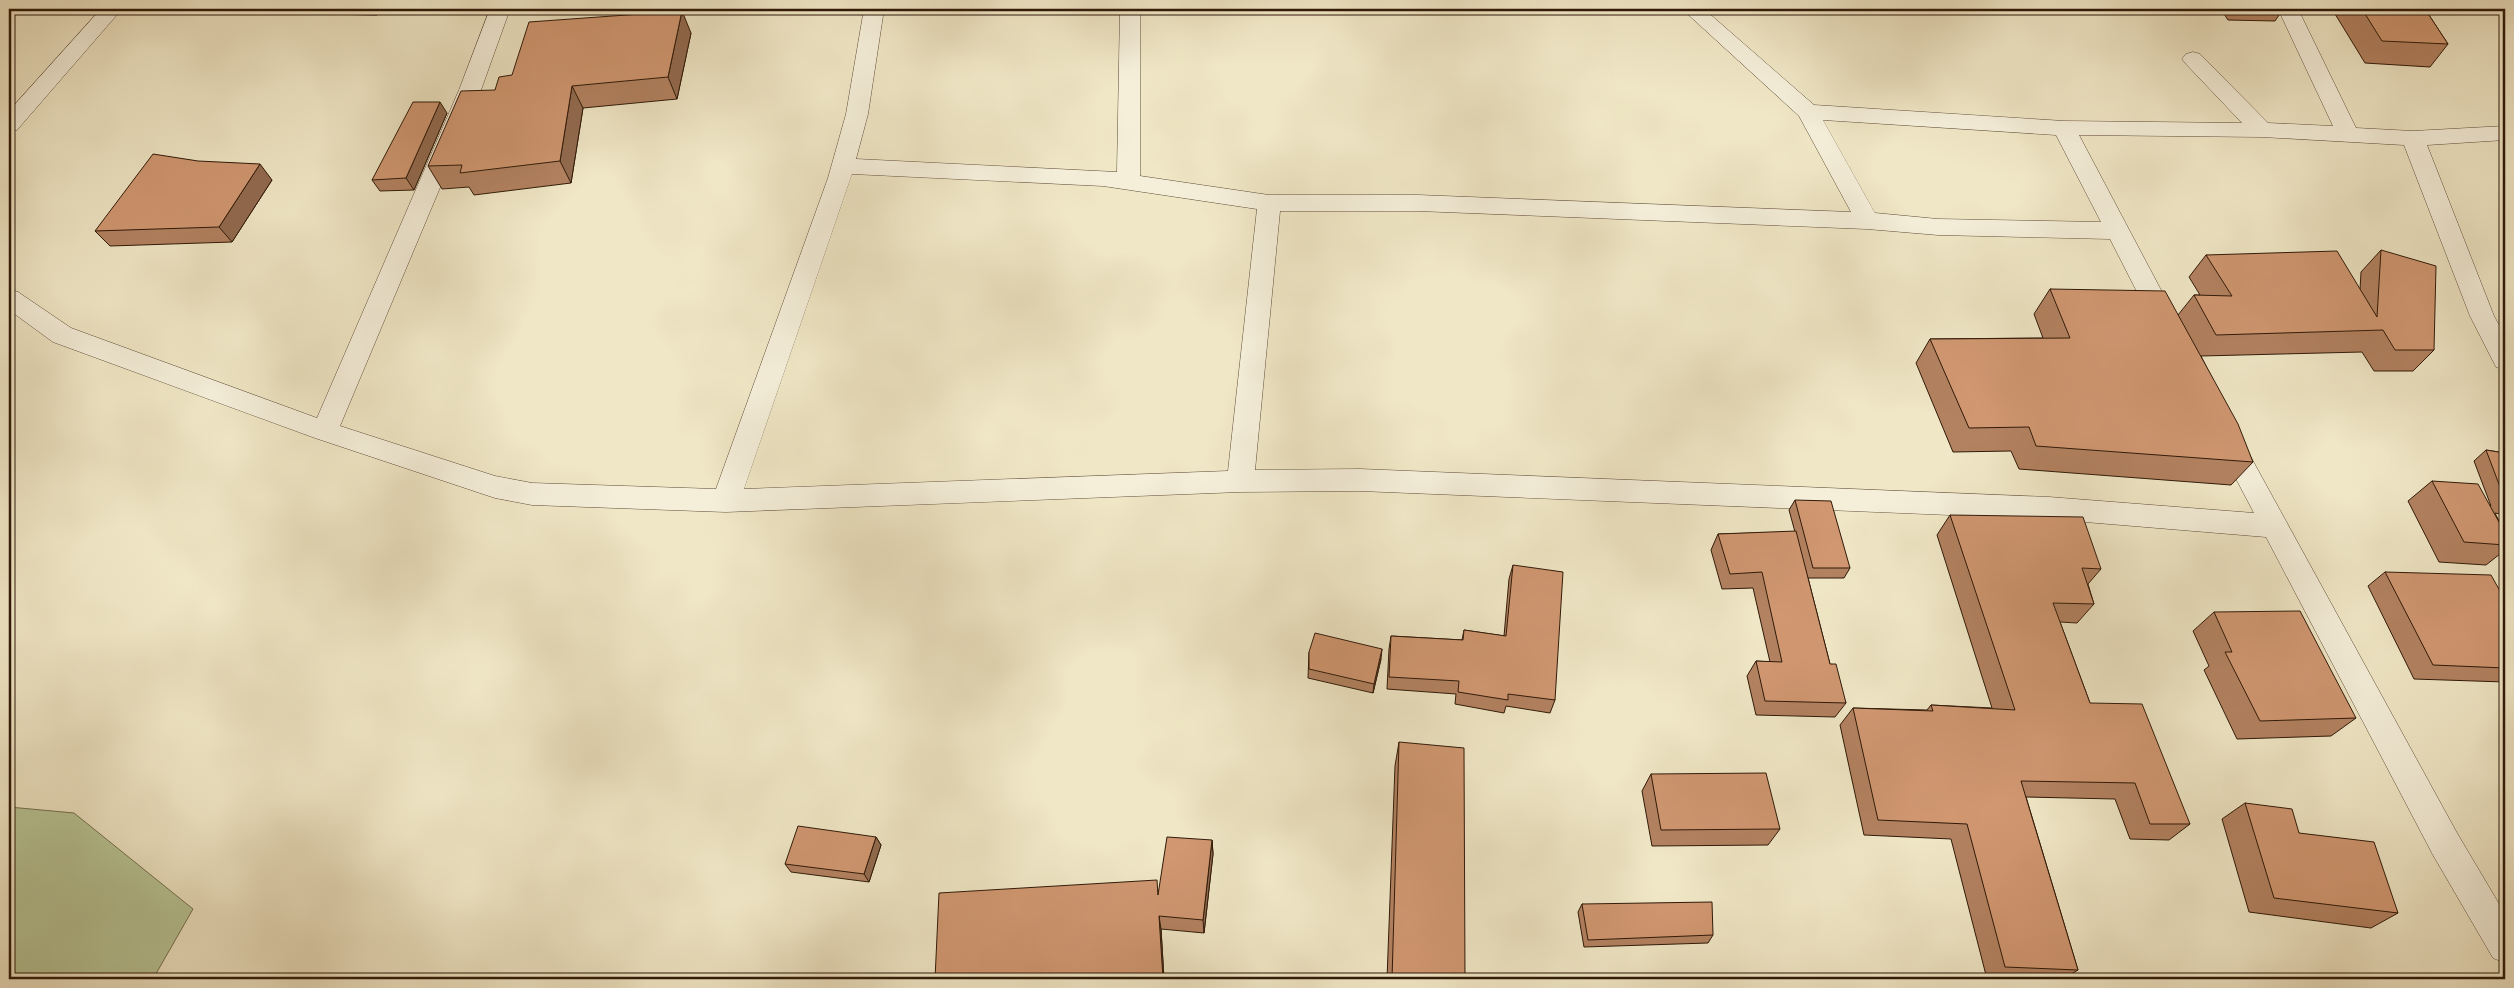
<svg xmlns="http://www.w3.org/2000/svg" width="2514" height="988" viewBox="0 0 2514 988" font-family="'IM FELL Great Primer',serif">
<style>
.green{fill:#b8c596;stroke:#746f4f}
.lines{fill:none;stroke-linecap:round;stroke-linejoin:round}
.minor-casing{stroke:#5f4c38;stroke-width:1}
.minor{fill:#f5efda;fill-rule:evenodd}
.wall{fill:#b38261;stroke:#2f1908}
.shaded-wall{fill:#926a4f;stroke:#2f1908}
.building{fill:#d09771;stroke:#2f1908}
</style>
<rect width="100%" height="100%" fill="#f0e7c6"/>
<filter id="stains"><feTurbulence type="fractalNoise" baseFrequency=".004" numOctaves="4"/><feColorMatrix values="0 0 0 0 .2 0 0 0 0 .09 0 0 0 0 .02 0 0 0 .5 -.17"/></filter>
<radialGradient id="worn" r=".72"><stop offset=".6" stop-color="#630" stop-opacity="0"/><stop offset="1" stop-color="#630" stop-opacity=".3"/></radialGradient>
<path class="green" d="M 9,807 L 74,813 L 193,909 L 153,979 L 9,979 Z"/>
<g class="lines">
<defs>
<path id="minor" d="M 101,9 L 122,9 L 17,130 L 9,132 L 9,111 Z
M 490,9 L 510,9 L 481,90 L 340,426 L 495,476 L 532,483 L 716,489 L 828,178 L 846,114 L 864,9 L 884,9 L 868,114 L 856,159 L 1117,172 L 1120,9 L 1140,9 L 1140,176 L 1269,195 L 1418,195 L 1851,212 L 1799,116 L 1682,9 L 1704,9 L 1814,105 L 2064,121 L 2242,123 L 2186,64 L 2182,59 L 2186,54 L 2193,52 L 2200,54 L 2268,123 L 2333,126 L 2278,9 L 2298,9 L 2356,128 L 2413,131 L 2505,126 L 2505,140 L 2427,145 L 2494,316 L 2505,336 L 2505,370 L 2496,367 L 2470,316 L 2404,145 L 2262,137 L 2079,135 L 2179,324 L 2175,331 L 2166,333 L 2157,331 L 2110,239 L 1938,235 L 1867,229 L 1418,211 L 1280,211 L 1255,470 L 1360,469 L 2049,497 L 2254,513 L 2214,437 L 2218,430 L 2227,427 L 2236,430 L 2457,833 L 2505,914 L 2505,963 L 2493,958 L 2433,855 L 2266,537 L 2049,519 L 1360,491 L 1240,492 L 726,512 L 532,505 L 495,498 L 315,438 L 53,342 L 9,310 L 9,289 L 18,292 L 71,328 L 317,418 L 459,90 ZM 1823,120 L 2056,135 L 2101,222 L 1938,219 L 1875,213 ZM 852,174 L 1103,186 L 1257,209 L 1228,471 L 744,489 Z"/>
</defs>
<use href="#minor" class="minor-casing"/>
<use href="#minor" class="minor"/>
</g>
<path class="wall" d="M 263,9 L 381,9 L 377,15 L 266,13 Z
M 2221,9 L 2283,9 L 2275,21 L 2228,20 Z
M 2332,9 L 2425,9 L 2448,44 L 2430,67 L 2365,63 Z
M 691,33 L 677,99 L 583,108 L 571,183 L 474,195 L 469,187 L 442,189 L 428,166 L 495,90 L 512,75 Z
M 447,113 L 414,190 L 380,191 L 372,180 Z
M 272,180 L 232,242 L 110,246 L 95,231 Z
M 2381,250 L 2434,350 L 2413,371 L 2374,371 L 2362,352 L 2201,356 L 2253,462 L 2231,485 L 2019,469 L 2011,451 L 1953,452 L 1916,363 L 1930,339 L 2043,338 L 2034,314 L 2050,289 L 2178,315 L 2194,295 L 2200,295 L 2189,277 L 2206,255 L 2360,290 L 2361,272 Z
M 2486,450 L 2505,453 L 2505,515 L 2495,513 L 2505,533 L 2505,550 L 2486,565 L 2439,562 L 2408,501 L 2432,481 L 2491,506 L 2474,461 Z
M 1795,500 L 1850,568 L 1844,578 L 1808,578 L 1830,664 L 1846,703 L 1835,717 L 1756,715 L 1747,676 L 1756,661 L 1770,662 L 1753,588 L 1722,589 L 1711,550 L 1718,534 L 1795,532 L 1789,510 Z
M 1950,515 L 2101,569 L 2088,584 L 2094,604 L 2077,623 L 2060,622 L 2090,703 L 2190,824 L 2169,840 L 2130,839 L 2115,799 L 2026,797 L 2078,970 L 2063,979 L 1987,979 L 1951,839 L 1864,835 L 1840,725 L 1853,708 L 1927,710 L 1931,705 L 1992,708 L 1937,535 Z
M 1513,565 L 1555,700 L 1550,713 L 1506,706 L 1504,713 L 1455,704 L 1456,694 L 1387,689 L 1389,649 L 1391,636 L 1462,640 L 1464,630 L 1504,636 L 1509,579 Z
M 2385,572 L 2505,600 L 2505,682 L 2414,679 L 2368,586 Z
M 2214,612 L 2356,718 L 2331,736 L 2237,739 L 2204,670 L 2209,666 L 2193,631 Z
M 1309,652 L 1381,659 L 1373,693 L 1308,678 Z
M 1399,742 L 1465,979 L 1387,979 L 1395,766 Z
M 1651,774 L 1780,829 L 1768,845 L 1652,846 L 1642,791 Z
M 2245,803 L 2299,833 L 2398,913 L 2371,928 L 2249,912 L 2222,819 Z
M 876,837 L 881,845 L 869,882 L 791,872 L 785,864 Z
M 1212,840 L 1213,854 L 1204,933 L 1161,929 L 1164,979 L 935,979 L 1159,890 Z
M 1582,904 L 1713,935 L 1708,943 L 1584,947 L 1578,912 Z"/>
<path class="shaded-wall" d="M 373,9 L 381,9 L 377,15 Z
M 682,11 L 691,33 L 677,99 L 668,77 Z
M 572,86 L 583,108 L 571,183 L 560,161 Z
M 440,102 L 447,113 L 414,190 L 406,178 Z
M 260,164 L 272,180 L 232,242 L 219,227 Z
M 1382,649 L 1381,659 L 1373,693 L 1374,684 Z
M 876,837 L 881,845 L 869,882 L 864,874 Z
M 1212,840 L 1213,854 L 1204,933 L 1203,920 Z
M 1159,916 L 1161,929 L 1164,979 L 1163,979 Z"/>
<path class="building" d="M 2362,9 L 2425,9 L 2448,44 L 2382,41 Z
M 682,11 L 668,77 L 572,86 L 560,161 L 460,173 L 462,165 L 428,166 L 461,91 L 495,90 L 499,77 L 512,75 L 529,22 Z
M 413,102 L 440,102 L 406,178 L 372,180 Z
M 153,154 L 198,161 L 260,164 L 219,227 L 95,231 Z
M 2381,250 L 2436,266 L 2434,350 L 2395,350 L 2383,330 L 2216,335 L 2194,295 L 2232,296 L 2206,255 L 2337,251 L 2377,317 Z
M 2050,289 L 2165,291 L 2238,424 L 2253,462 L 2036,446 L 2029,427 L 1969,428 L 1930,339 L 2070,338 Z
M 2486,450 L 2505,453 L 2505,500 Z
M 2432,481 L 2478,484 L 2505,533 L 2505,545 L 2464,542 Z
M 1795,500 L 1831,501 L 1850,568 L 1813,568 Z
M 1950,515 L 2083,517 L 2101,569 L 2082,568 L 2094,604 L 2053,603 L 2090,703 L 2142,704 L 2190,824 L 2150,824 L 2135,783 L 2021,781 L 2078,970 L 2005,967 L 1967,824 L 1878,820 L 1853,708 L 1933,711 L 1931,705 L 2015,710 Z
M 1796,531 L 1830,664 L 1836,664 L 1846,703 L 1765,701 L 1756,661 L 1782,662 L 1762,572 L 1730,574 L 1718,534 Z
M 1513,565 L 1563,572 L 1555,700 L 1508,694 L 1508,700 L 1458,692 L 1459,681 L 1389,677 L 1391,636 L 1463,640 L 1464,630 L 1506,636 Z
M 2385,572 L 2491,575 L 2505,600 L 2505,668 L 2433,665 Z
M 2300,611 L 2356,718 L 2260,721 L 2225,652 L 2232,652 L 2214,612 Z
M 1315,633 L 1382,649 L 1374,684 L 1309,669 L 1309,652 Z
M 1399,742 L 1464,748 L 1465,979 L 1392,979 Z
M 1766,773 L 1780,829 L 1661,830 L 1651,774 Z
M 2245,803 L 2292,809 L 2299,833 L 2374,842 L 2398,913 L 2274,898 Z
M 798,826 L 876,837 L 864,874 L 785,864 Z
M 1167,837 L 1212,840 L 1203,920 L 1159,916 L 1163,979 L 935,979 L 939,893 L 1157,880 L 1158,895 Z
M 1712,902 L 1713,935 L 1588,940 L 1582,904 Z"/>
<rect width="2514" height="988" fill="none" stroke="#f0e7c6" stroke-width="30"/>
<rect x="10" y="10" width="2494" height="968" fill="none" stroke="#2f1908" stroke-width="2.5"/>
<rect x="15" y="15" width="2484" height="958" fill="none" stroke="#2f1908"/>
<rect width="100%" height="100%" filter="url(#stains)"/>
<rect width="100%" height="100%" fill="url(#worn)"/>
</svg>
